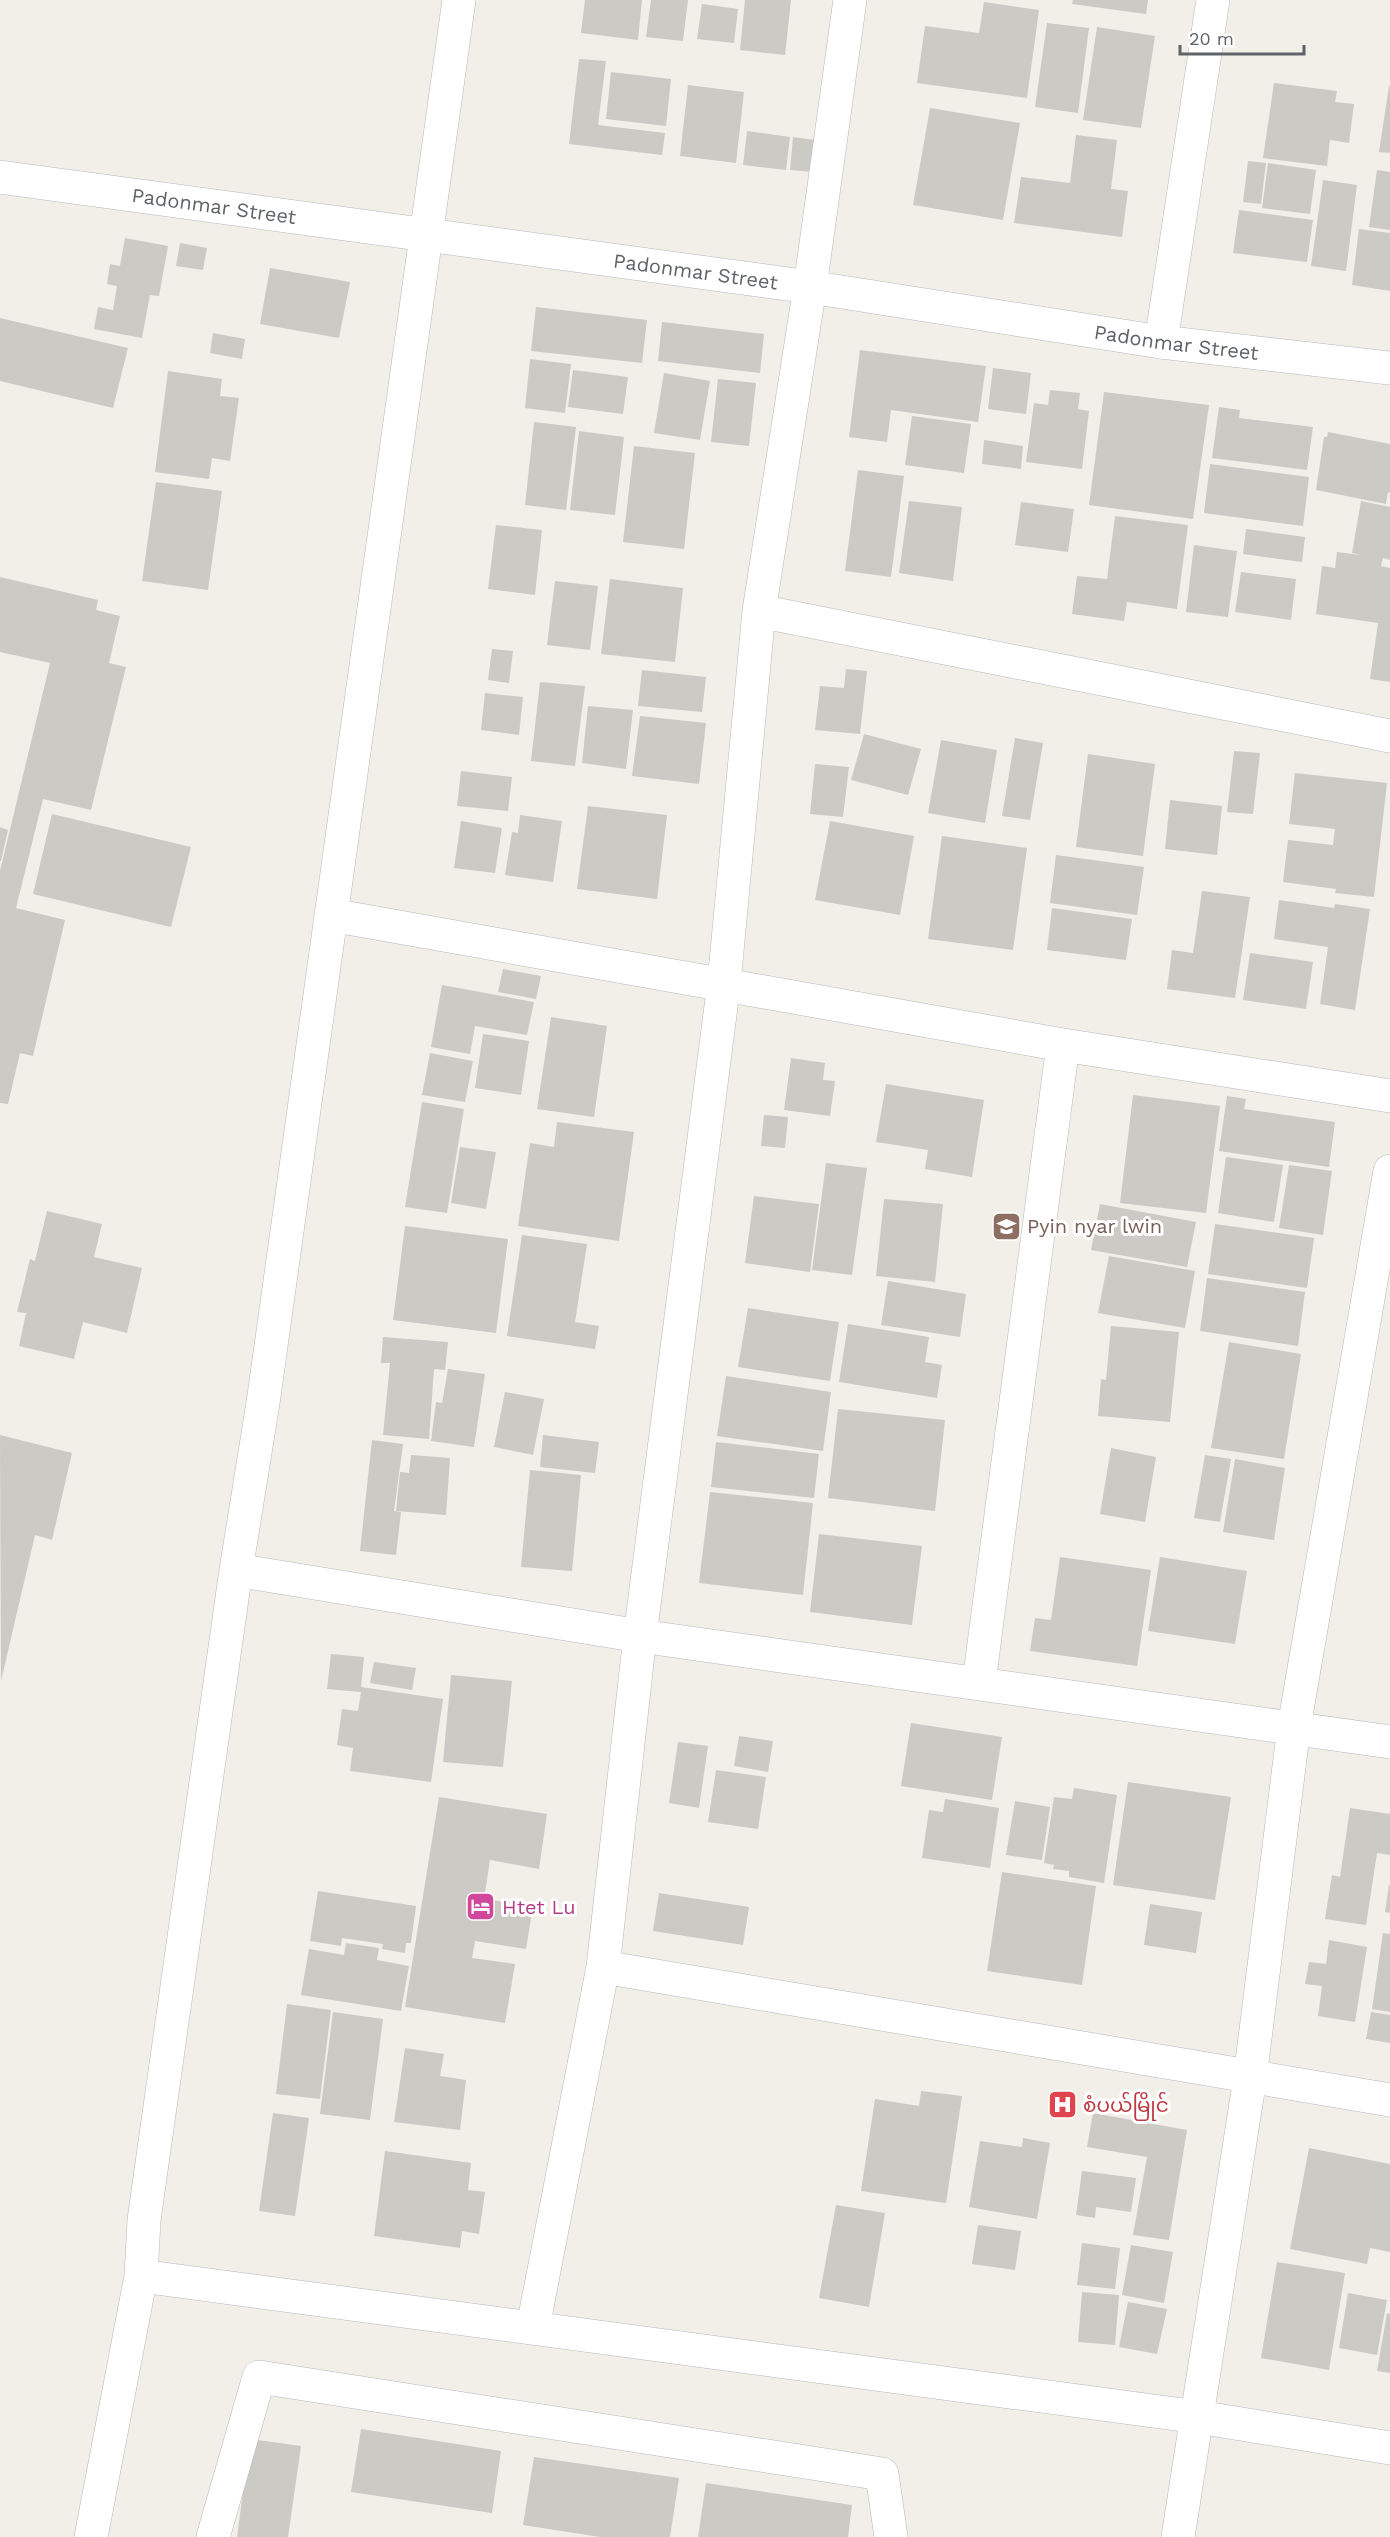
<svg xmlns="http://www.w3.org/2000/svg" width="1390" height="2537" viewBox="0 0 1390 2537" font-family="'Work Sans','Noto Sans Myanmar',sans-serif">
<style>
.building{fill:#cccac5}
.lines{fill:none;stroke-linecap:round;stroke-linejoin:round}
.minor-casing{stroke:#b5b8bc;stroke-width:34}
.tertiary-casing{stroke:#b5b8bc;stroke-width:34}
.minor{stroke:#fff;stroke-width:33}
.tertiary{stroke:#fff;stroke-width:33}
.labels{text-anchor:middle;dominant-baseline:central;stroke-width:6;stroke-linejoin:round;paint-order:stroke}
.street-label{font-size:20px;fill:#5f6368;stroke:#fff}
.education-label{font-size:20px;fill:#785e54;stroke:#fff;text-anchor:start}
.hotel-label{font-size:20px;fill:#b23c85;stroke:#fff;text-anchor:start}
.health-label{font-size:20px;fill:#be3a42;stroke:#fff;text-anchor:start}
</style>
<rect width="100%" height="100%" fill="#f1efe8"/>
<path class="building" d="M 585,0 L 642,0 L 638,40 L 581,33 Z
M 651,0 L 688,0 L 683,41 L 646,37 Z
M 745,0 L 791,0 L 785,55 L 740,50 Z
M 1073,0 L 1148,0 L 1146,14 L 1072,4 Z
M 984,2 L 1039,10 L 1027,98 L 917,83 L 925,26 L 979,33 Z
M 702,4 L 738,9 L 734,43 L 697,39 Z
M 1047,23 L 1089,28 L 1078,113 L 1035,107 Z
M 1097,27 L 1155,36 L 1141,128 L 1083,120 Z
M 579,59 L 606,61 L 598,125 L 665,133 L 662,155 L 569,144 Z
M 611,72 L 671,79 L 666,126 L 606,119 Z
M 1274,83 L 1337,91 L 1335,102 L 1354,104 L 1349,143 L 1330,140 L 1327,166 L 1263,158 Z
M 688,85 L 744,92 L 736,163 L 680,156 Z
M 1389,86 L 1390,86 L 1390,153 L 1379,152 Z
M 930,108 L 1020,123 L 1003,220 L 913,205 Z
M 747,131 L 790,137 L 786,170 L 743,165 Z
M 1076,135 L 1117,140 L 1111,189 L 1128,191 L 1122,237 L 1014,223 L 1021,177 L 1070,183 Z
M 793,137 L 815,140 L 812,172 L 790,170 Z
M 1248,161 L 1266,163 L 1261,204 L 1243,202 Z
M 1268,163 L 1316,170 L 1310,214 L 1262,208 Z
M 1377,170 L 1390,172 L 1390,230 L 1369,227 Z
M 1323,180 L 1357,185 L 1346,271 L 1311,266 Z
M 1239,210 L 1313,220 L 1307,262 L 1233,253 Z
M 1359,229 L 1390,233 L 1390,291 L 1352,285 Z
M 125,238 L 168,246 L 159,296 L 150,295 L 142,338 L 94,329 L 98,307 L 113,310 L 117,286 L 107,284 L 110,264 L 120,266 Z
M 180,243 L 207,248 L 203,270 L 176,266 Z
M 270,268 L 350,282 L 339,338 L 260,324 Z
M 536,307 L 647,320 L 642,363 L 531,351 Z
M 0,318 L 128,348 L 113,408 L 0,381 Z
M 662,322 L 764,334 L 760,373 L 658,361 Z
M 213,333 L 245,339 L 242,359 L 210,353 Z
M 860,350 L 986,366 L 978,422 L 891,410 L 887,442 L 849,437 Z
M 530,359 L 571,364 L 565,413 L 525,408 Z
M 993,368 L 1031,373 L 1026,414 L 988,409 Z
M 573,370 L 628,377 L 623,414 L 568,407 Z
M 168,371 L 222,379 L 220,396 L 239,398 L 230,461 L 212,458 L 209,479 L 155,472 Z
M 664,373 L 710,381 L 700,440 L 654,433 Z
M 718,379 L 756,383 L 749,446 L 711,442 Z
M 1050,390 L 1080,393 L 1078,409 L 1089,411 L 1082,469 L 1026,462 L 1034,403 L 1048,405 Z
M 1104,392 L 1209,405 L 1193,519 L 1089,505 Z
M 1219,407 L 1240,410 L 1239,418 L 1313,427 L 1307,470 L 1212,458 Z
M 912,416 L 971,424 L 964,473 L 905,465 Z
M 534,422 L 576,427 L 566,510 L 525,505 Z
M 579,431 L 624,437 L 615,515 L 570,510 Z
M 1328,432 L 1390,444 L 1390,493 L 1388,492 L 1386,504 L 1316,490 L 1324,437 L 1327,437 Z
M 984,440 L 1023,446 L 1021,469 L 982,464 Z
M 634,446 L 695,453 L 684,549 L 623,542 Z
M 1210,464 L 1309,477 L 1303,526 L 1204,513 Z
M 858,470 L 904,476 L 891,577 L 845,571 Z
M 156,482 L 222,491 L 208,590 L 142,581 Z
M 909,501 L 962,507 L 953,581 L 899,573 Z
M 1361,501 L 1390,507 L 1390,560 L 1383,558 L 1381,566 L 1390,568 L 1390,682 L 1370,679 L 1378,623 L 1316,614 L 1322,566 L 1335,568 L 1337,552 L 1360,555 L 1352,553 Z
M 1021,502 L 1074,509 L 1068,552 L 1015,545 Z
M 1115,516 L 1188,525 L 1177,609 L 1127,602 L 1124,621 L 1072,614 L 1077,576 L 1107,579 Z
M 496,525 L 542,530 L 535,595 L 488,589 Z
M 1246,529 L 1305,537 L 1302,562 L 1243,554 Z
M 1194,545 L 1237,551 L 1228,617 L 1186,612 Z
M 1241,572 L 1296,579 L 1291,620 L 1235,612 Z
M 0,577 L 98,600 L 96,610 L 120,616 L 109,663 L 126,667 L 91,810 L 43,799 L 16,908 L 65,920 L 33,1056 L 20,1053 L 8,1104 L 0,1103 L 0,871 L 50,663 L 0,652 Z
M 610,579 L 683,588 L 675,662 L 601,654 Z
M 555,581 L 598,586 L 590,650 L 547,645 Z
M 492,649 L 513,651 L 509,683 L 488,680 Z
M 846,669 L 867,671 L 860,734 L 815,730 L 820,686 L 844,688 Z
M 642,670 L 706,677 L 702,712 L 638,706 Z
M 540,682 L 585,686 L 575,766 L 531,761 Z
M 485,693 L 523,697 L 519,735 L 481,730 Z
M 588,706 L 633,710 L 626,769 L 582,763 Z
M 640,716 L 706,723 L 699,784 L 632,776 Z
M 864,734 L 921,749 L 908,795 L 851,780 Z
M 1015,738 L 1043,743 L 1030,820 L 1002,816 Z
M 941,740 L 997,750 L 985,823 L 928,813 Z
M 1234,751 L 1260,753 L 1253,814 L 1227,812 Z
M 1088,754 L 1155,764 L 1143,856 L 1076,847 Z
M 815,764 L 849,767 L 843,817 L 810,814 Z
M 461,771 L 512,777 L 508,811 L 457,806 Z
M 1295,773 L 1387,783 L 1374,897 L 1335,893 L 1336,889 L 1283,882 L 1288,840 L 1333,845 L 1335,829 L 1289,824 Z
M 1170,800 L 1222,806 L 1217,855 L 1165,849 Z
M 588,806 L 667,815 L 657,899 L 577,889 Z
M 52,814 L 191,847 L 171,927 L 33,894 Z
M 520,815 L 562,821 L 553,882 L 505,875 L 512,832 L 518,833 Z
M 461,821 L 502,828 L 495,873 L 454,868 Z
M 830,821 L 914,836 L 900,915 L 815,900 Z
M 0,827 L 8,830 L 1,861 L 0,861 Z
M 942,836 L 1027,848 L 1013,950 L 928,939 Z
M 1056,855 L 1144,867 L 1137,915 L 1050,903 Z
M 1202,891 L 1250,897 L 1235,998 L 1167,989 L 1172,950 L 1193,953 Z
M 1279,900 L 1334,908 L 1335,904 L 1370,909 L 1355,1010 L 1320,1004 L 1328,947 L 1274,939 Z
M 1052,908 L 1132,919 L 1126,960 L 1047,950 Z
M 1250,953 L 1313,962 L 1306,1009 L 1243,1000 Z
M 503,969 L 541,976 L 536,999 L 498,992 Z
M 442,985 L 534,1002 L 527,1035 L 475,1026 L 470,1054 L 431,1047 Z
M 551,1017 L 607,1026 L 594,1117 L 537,1109 Z
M 483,1034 L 529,1041 L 521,1095 L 475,1088 Z
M 430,1053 L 473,1061 L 465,1102 L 422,1095 Z
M 791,1058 L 825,1063 L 823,1080 L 835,1081 L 830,1116 L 784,1110 Z
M 886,1084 L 984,1100 L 972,1177 L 925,1169 L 928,1150 L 876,1142 Z
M 1133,1095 L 1220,1106 L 1206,1213 L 1120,1203 Z
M 1227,1096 L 1246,1099 L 1244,1109 L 1335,1122 L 1329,1167 L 1219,1151 Z
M 422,1102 L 464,1109 L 447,1213 L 405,1207 Z
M 764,1115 L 788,1117 L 785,1148 L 761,1146 Z
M 557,1122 L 634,1132 L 619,1241 L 518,1226 L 530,1143 L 554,1147 Z
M 460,1147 L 496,1152 L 486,1209 L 451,1203 Z
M 1226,1157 L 1283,1165 L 1274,1222 L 1218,1213 Z
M 826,1163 L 867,1168 L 852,1275 L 812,1270 Z
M 1289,1165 L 1332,1171 L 1323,1235 L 1279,1228 Z
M 754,1196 L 819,1204 L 810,1272 L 745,1263 Z
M 884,1199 L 943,1204 L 935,1282 L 876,1276 Z
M 1100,1204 L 1196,1222 L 1187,1267 L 1091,1250 Z
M 47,1211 L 102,1224 L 94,1257 L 142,1268 L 127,1333 L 83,1322 L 74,1359 L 19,1346 L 26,1313 L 17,1312 L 30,1259 L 35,1261 Z
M 1215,1224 L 1314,1238 L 1307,1288 L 1208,1274 Z
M 405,1226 L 508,1239 L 496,1333 L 393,1320 Z
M 522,1235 L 587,1244 L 575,1322 L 599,1326 L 595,1349 L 507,1336 Z
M 1109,1256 L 1195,1271 L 1185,1328 L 1098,1313 Z
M 1207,1278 L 1305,1292 L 1298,1346 L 1200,1331 Z
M 888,1281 L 966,1294 L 960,1337 L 881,1325 Z
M 748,1308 L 839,1322 L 830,1381 L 738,1367 Z
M 848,1324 L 929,1337 L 925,1362 L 942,1365 L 937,1398 L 839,1382 Z
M 1111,1326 L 1179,1332 L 1170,1422 L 1098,1416 L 1101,1379 L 1106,1380 Z
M 383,1337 L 448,1342 L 445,1370 L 434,1369 L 429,1439 L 383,1435 L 390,1363 L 381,1363 Z
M 1229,1342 L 1301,1354 L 1284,1459 L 1211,1448 Z
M 448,1369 L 485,1374 L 474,1447 L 431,1441 L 436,1402 L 442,1403 Z
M 726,1376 L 831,1392 L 823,1451 L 717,1436 Z
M 505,1392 L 544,1399 L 533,1455 L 494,1447 Z
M 838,1409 L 945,1420 L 935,1511 L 828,1498 Z
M 0,1435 L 72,1453 L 52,1540 L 35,1535 L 1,1681 Z
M 543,1435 L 599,1442 L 595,1473 L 540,1467 Z
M 372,1440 L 403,1444 L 394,1511 L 401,1512 L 396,1555 L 360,1551 Z
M 716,1442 L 819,1454 L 814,1498 L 711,1487 Z
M 1111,1448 L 1156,1457 L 1145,1522 L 1100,1514 Z
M 411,1455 L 450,1458 L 446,1515 L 396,1511 L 400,1472 L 409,1473 Z
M 1205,1455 L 1231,1459 L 1220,1522 L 1194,1518 Z
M 1235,1459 L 1285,1468 L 1274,1540 L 1223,1532 Z
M 530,1470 L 581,1475 L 572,1571 L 521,1567 Z
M 710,1492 L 813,1503 L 803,1595 L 699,1583 Z
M 819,1534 L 922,1546 L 912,1625 L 810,1612 Z
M 1060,1557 L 1151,1570 L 1137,1666 L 1030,1651 L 1035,1618 L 1051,1620 Z
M 1160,1557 L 1247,1571 L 1235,1644 L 1148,1631 Z
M 331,1654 L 364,1657 L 361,1687 L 443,1699 L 431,1782 L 350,1771 L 353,1748 L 337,1745 L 342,1709 L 358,1711 L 361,1692 L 327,1689 Z
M 374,1662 L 416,1668 L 412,1690 L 370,1683 Z
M 451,1675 L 512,1681 L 503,1767 L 443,1762 Z
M 911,1723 L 1002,1737 L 992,1800 L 901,1786 Z
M 739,1736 L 773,1741 L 768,1772 L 734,1766 Z
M 678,1742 L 708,1746 L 699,1808 L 669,1803 Z
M 716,1770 L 766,1777 L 758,1829 L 708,1822 Z
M 1128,1782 L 1231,1797 L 1215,1900 L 1113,1885 Z
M 1074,1788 L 1117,1795 L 1104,1883 L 1069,1877 L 1069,1871 L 1053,1869 L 1054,1865 L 1044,1863 L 1054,1797 L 1072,1799 Z
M 439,1797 L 547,1814 L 539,1869 L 490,1860 L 484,1899 L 533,1906 L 526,1949 L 475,1941 L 472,1958 L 515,1964 L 505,2023 L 405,2007 Z
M 945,1799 L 999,1808 L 990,1868 L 922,1858 L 929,1810 L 943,1812 Z
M 1015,1801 L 1050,1807 L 1042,1860 L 1006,1855 Z
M 1350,1808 L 1390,1814 L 1390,1855 L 1377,1853 L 1366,1925 L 1325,1919 L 1332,1875 L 1340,1877 Z
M 1002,1872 L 1096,1886 L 1082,1985 L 987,1971 Z
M 1389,1885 L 1390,1885 L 1390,1913 L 1385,1912 Z
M 318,1891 L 416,1906 L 411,1943 L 406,1943 L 405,1953 L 382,1949 L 383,1944 L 342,1938 L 341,1946 L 310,1941 Z
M 659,1893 L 749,1907 L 743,1945 L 653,1931 Z
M 1150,1904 L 1202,1912 L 1196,1953 L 1144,1945 Z
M 1383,1933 L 1390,1934 L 1390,2012 L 1372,2009 Z
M 1329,1940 L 1367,1947 L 1355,2022 L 1318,2016 L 1322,1986 L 1305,1984 L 1309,1962 L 1326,1964 Z
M 346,1943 L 379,1948 L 377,1960 L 409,1966 L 401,2011 L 301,1995 L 309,1949 L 344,1955 Z
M 287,2004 L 331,2010 L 320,2099 L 276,2094 Z
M 333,2012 L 383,2019 L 370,2120 L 320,2114 Z
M 1371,2012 L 1390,2015 L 1390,2043 L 1366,2039 Z
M 405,2048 L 444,2054 L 440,2076 L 466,2080 L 460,2130 L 394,2122 Z
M 921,2091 L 962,2096 L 946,2203 L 861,2191 L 875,2099 L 919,2106 Z
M 273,2113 L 309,2118 L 295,2216 L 259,2211 Z
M 1093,2113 L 1187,2130 L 1169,2240 L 1133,2235 L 1147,2157 L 1087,2147 Z
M 1023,2138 L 1050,2143 L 1037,2219 L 969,2207 L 980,2141 L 1022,2147 Z
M 1309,2148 L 1390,2164 L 1390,2252 L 1370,2248 L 1367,2264 L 1290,2249 Z
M 385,2151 L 471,2163 L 468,2190 L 485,2192 L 479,2234 L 462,2231 L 460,2248 L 374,2236 Z
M 1082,2171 L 1136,2178 L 1131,2212 L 1096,2207 L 1095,2218 L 1076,2215 Z
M 836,2205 L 885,2213 L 869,2307 L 819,2298 Z
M 978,2225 L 1021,2231 L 1015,2270 L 972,2264 Z
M 1082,2243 L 1120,2248 L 1115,2289 L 1077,2285 Z
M 1131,2245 L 1173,2252 L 1164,2303 L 1122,2295 Z
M 1277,2262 L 1345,2273 L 1329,2370 L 1261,2358 Z
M 1082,2292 L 1119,2295 L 1115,2345 L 1078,2342 Z
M 1348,2293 L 1387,2300 L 1377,2355 L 1339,2348 Z
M 1128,2302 L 1167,2309 L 1157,2354 L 1119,2347 Z
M 1387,2313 L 1390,2314 L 1390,2373 L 1377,2371 Z
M 361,2429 L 501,2451 L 492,2513 L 351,2492 Z
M 250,2439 L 301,2446 L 288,2537 L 237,2537 Z
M 534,2457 L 679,2478 L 670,2537 L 600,2537 L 523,2525 Z
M 706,2483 L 852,2505 L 848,2537 L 698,2537 Z"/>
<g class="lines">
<defs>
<path id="minor" d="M 1161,342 L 1213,0
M 759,611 L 1390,736
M 331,915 L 1063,1045 L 1390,1096
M 236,1570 L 640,1636 L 1390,1742
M 979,1682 L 1063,1045
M 603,1967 L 1390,2100
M 141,2276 L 1198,2417 L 1390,2448
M 533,2327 L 603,1967 L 640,1636 L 724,983 L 759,611 L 810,287 L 850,0
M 91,2537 L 141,2276 L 144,2220 L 236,1570 L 263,1403 L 459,0
M 213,2537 L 259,2377 L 882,2474 L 891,2537
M 1178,2537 L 1250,2078 L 1294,1727 L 1390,1171"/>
<g id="tertiary">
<path id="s1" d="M 0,177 L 810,287 L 1161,342 L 1390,368"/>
</g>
</defs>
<use href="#minor" class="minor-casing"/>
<use href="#tertiary" class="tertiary-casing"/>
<use href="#minor" class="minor"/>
<use href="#tertiary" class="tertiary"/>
</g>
<defs>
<symbol id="school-square" viewBox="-11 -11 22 22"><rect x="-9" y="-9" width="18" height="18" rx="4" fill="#8d6e63" stroke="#fff"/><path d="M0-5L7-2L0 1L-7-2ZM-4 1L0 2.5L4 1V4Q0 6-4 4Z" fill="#fff"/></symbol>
<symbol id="hotel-square" viewBox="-11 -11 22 22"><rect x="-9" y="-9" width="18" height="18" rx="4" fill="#d1479c" stroke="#fff"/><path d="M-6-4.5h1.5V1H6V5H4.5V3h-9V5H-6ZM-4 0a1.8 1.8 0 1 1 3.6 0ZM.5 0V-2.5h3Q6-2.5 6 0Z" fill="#fff"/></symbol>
<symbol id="hospital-square" viewBox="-11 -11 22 22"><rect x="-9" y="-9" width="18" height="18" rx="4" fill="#e0444e" stroke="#fff"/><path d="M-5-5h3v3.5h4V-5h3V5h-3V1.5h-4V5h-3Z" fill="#fff"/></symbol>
</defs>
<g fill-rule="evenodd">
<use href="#school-square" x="990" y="1210" width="33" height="33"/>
<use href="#hotel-square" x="464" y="1890" width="33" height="33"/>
<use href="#hospital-square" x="1046" y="2088" width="33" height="33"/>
</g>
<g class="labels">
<g class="street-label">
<text stroke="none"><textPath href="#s1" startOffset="216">Padonmar Street</textPath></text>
<text stroke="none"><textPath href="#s1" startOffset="702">Padonmar Street</textPath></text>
<text stroke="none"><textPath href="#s1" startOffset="1188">Padonmar Street</textPath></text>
</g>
<g class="education-label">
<text x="1027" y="1226">Pyin nyar lwin</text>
</g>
<g class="hotel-label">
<text x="502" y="1907">Htet Lu</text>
</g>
<g class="health-label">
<text x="1083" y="2105">စံပယ်မြိုင်</text>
</g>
</g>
<path d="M1180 45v9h124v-9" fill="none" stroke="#5f6368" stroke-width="3"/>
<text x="1189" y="45" font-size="18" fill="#5f6368" stroke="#ffffff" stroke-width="4.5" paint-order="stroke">20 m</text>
</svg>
